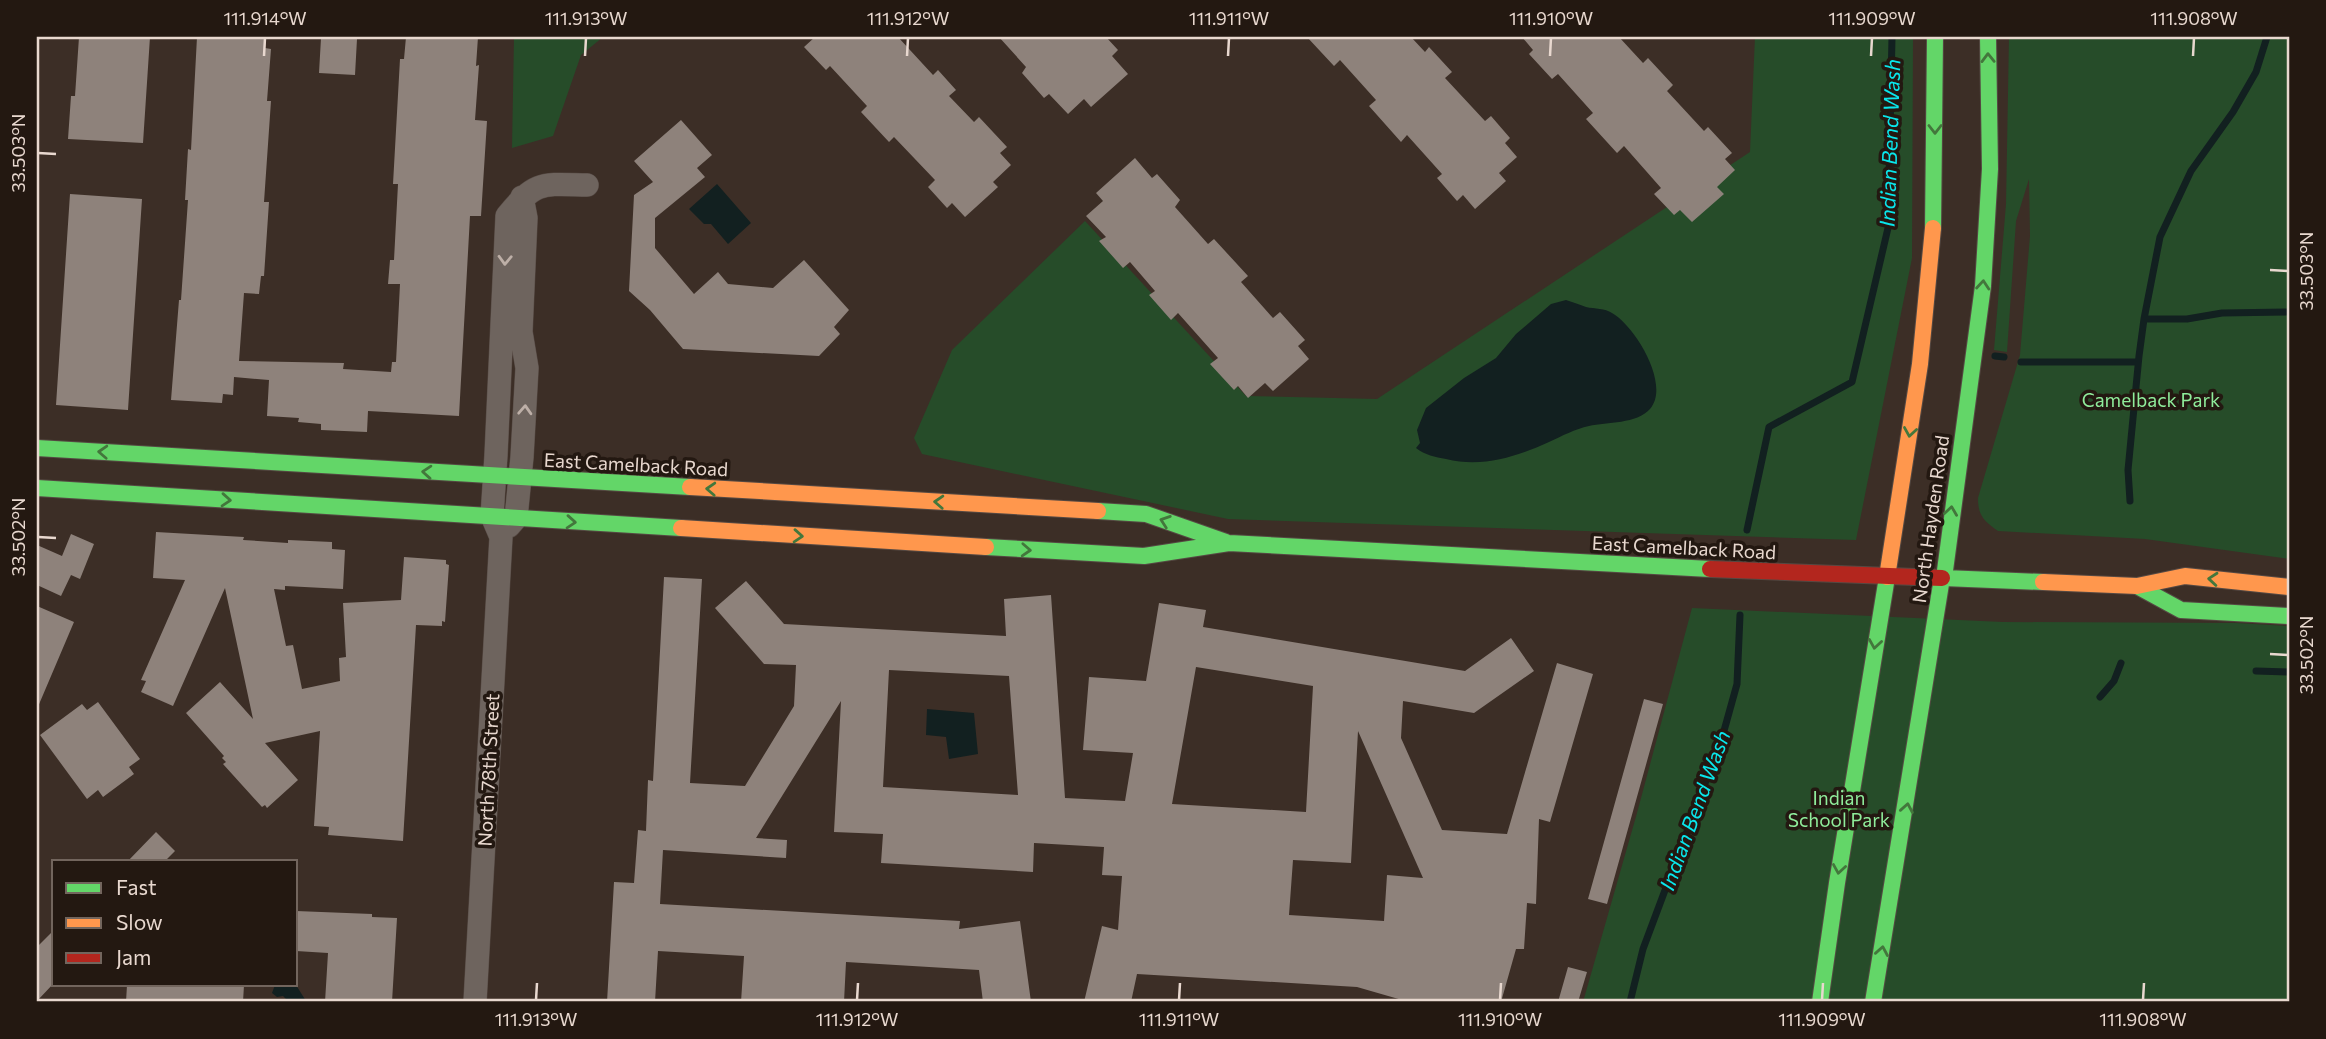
<svg xmlns="http://www.w3.org/2000/svg" width="2326" height="1039" viewBox="0 0 2326 1039" font-family="Commissioner,sans-serif">
<style>
.green{fill:#264c29}
.water{fill:#122020}
.lines{fill:none;stroke-linecap:round;stroke-linejoin:round}
.stream{stroke:#122020;stroke-width:7}
.building{fill:#8e827b;fill-rule:evenodd}
.street-casing{stroke:#554943;stroke-width:24}
.fast-casing{stroke:#554943;stroke-width:18}
.slow-casing{stroke:#554943;stroke-width:18}
.jam-casing{stroke:#554943;stroke-width:18}
.street{stroke:#6e645e;stroke-width:23}
.fast{stroke:#63d668;stroke-width:16}
.slow{stroke:#ff974d;stroke-width:16}
.jam{stroke:#b3261e;stroke-width:16}
.oneway{stroke:#43773c}
.oneway2{stroke:#bdafa7}
.ticks{fill:none;stroke:#e8d8cf;stroke-width:2.5}
.labels{text-anchor:middle;dominant-baseline:central;stroke-width:7;stroke-linejoin:round;paint-order:stroke}
.park-label{font-size:19px;fill:#8fec9b;stroke:#231811}
.street-label{font-size:19px;fill:#e8d8cf;stroke:#231811}
.water-label{font-size:21px;font-style:italic;fill:#09e7ec;stroke:#231811}
.neatline{fill:none;stroke:#e8d8cf;stroke-width:2.5}
.ticks-label{font-size:18px;text-anchor:middle;fill:#e8d8cf}
</style>
<rect width="100%" height="100%" fill="#3c2e26"/>
<path class="green" d="M 514,37 L 603,37 L 581,55 L 553,136 L 512,148 Z
M 1755,37 L 1913,37 L 1912,258 L 1856,540 L 1228,519 L 922,454 L 914,438 L 952,350 L 1085,221 L 1246,396 L 1377,399 L 1750,152 Z
M 2009,37 L 2289,37 L 2289,559 L 2145,539 L 1998,531 C 1984,521 1978,516 1978,498 L 2020,355 L 2030,236 L 2029,179 L 2016,221 L 2007,352 L 1994,350 L 2006,204 Z
M 1692,608 L 2003,622 L 2236,623 L 2289,626 L 2289,1002 L 1583,1002 L 1637,813 Z"/>
<path class="water" d="M 717,184 L 751,223 L 728,244 L 711,224 L 704,224 L 689,209 Z
M 1566,300 C 1573,302 1580,305 1586,307 C 1595,309 1605,308 1612,313 C 1635,326 1671,385 1650,409 C 1637,424 1607,422 1589,426 C 1575,429 1562,436 1549,442 C 1516,457 1482,468 1446,459 C 1435,457 1425,455 1416,448 L 1420,443 L 1417,430 L 1426,408 L 1464,378 L 1496,358 L 1516,334 L 1551,304 Z
M 927,709 L 974,713 L 978,754 L 949,759 L 946,737 L 926,735 Z
M 296,975 L 298,979 L 296,985 L 306,1001 L 305,1002 L 289,1002 L 283,996 L 277,997 L 272,993 L 275,985 L 296,985 Z"/>
<g class="lines">
<path class="stream" d="M 2144,319 L 2187,319 L 2222,313 L 2286,312
M 1995,356 L 2004,357
M 2021,362 L 2138,362
M 2130,501 L 2128,470 L 2139,356 L 2144,319 L 2160,237 L 2191,171 L 2233,112 L 2256,72 L 2267,37
M 1747,530 L 1769,427 L 1852,382 L 1888,228 L 1892,37
M 2256,671 L 2289,672
M 2100,697 L 2114,681 L 2121,663
M 1630,1002 L 1643,949 L 1722,738 L 1737,684 L 1740,615"/>
</g>
<path class="building" d="M 79,37 L 150,37 L 143,143 L 68,139 L 71,96 L 75,96 Z
M 197,37 L 266,37 L 265,48 L 271,49 L 267,101 L 271,101 L 264,202 L 269,202 L 264,276 L 261,276 L 259,294 L 244,293 L 239,361 L 344,363 L 343,369 L 391,372 L 392,362 L 396,362 L 400,284 L 388,284 L 390,260 L 394,260 L 398,184 L 393,184 L 400,59 L 404,59 L 406,37 L 478,37 L 476,66 L 479,65 L 475,120 L 487,121 L 481,216 L 470,216 L 459,416 L 368,411 L 367,432 L 321,430 L 321,424 L 298,422 L 299,418 L 267,416 L 269,380 L 234,377 L 233,395 L 223,394 L 222,403 L 171,400 L 179,300 L 181,300 L 188,200 L 185,200 L 188,149 L 191,150 Z
M 815,37 L 898,37 L 933,75 L 938,70 L 956,90 L 949,96 L 974,122 L 979,117 L 1007,147 L 1000,153 L 1011,165 L 993,182 L 998,187 L 965,217 L 952,203 L 947,208 L 928,187 L 935,180 L 894,137 L 889,142 L 861,112 L 867,106 L 830,66 L 826,70 L 804,47 Z
M 999,37 L 1106,37 L 1118,50 L 1112,56 L 1128,74 L 1091,107 L 1084,99 L 1068,114 L 1049,94 L 1044,98 L 1022,73 L 1026,67 Z
M 1307,37 L 1411,37 L 1425,52 L 1429,47 L 1452,72 L 1445,78 L 1485,121 L 1491,116 L 1510,138 L 1505,143 L 1517,157 L 1499,173 L 1506,181 L 1475,209 L 1463,195 L 1457,201 L 1437,178 L 1442,174 L 1407,135 L 1401,142 L 1369,106 L 1376,100 L 1340,60 L 1334,66 Z
M 1522,37 L 1619,37 L 1643,63 L 1648,58 L 1673,85 L 1667,91 L 1704,131 L 1708,127 L 1732,153 L 1725,159 L 1735,170 L 1717,187 L 1724,194 L 1692,222 L 1680,210 L 1674,215 L 1654,194 L 1661,188 L 1624,146 L 1617,153 L 1586,119 L 1593,113 L 1558,74 L 1552,79 L 1529,54 L 1533,50 Z
M 321,38 L 357,39 L 355,75 L 319,73 Z
M 681,120 L 712,155 L 697,168 L 705,177 L 655,218 L 655,248 L 694,294 L 718,272 L 728,284 L 773,288 L 804,260 L 849,310 L 834,327 L 840,334 L 819,356 L 683,349 L 650,310 L 629,291 L 634,195 L 653,182 L 634,161 Z
M 1135,158 L 1152,178 L 1157,174 L 1180,200 L 1175,207 L 1208,244 L 1214,239 L 1248,276 L 1241,282 L 1273,318 L 1280,312 L 1305,340 L 1298,346 L 1309,359 L 1273,391 L 1265,383 L 1248,398 L 1238,386 L 1234,390 L 1210,364 L 1218,358 L 1178,313 L 1171,320 L 1149,295 L 1155,291 L 1130,262 L 1123,268 L 1099,241 L 1106,237 L 1086,216 L 1103,201 L 1096,193 Z
M 70,194 L 142,199 L 128,410 L 56,405 Z
M 156,532 L 244,537 L 243,540 L 288,543 L 288,540 L 332,542 L 332,549 L 345,550 L 343,589 L 285,586 L 285,590 L 274,589 L 286,646 L 293,645 L 302,689 L 340,681 L 339,658 L 346,657 L 343,603 L 401,600 L 404,557 L 446,560 L 446,564 L 449,565 L 445,622 L 442,621 L 442,626 L 416,625 L 403,841 L 328,835 L 329,827 L 314,826 L 320,731 L 265,743 L 298,780 L 267,808 L 265,805 L 262,807 L 223,764 L 226,762 L 222,758 L 224,756 L 186,713 L 220,682 L 253,719 L 225,588 L 173,706 L 141,692 L 146,681 L 141,680 L 185,580 L 153,578 Z
M 71,534 L 94,544 L 80,579 L 71,575 L 61,596 L 37,585 L 37,545 L 62,556 Z
M 664,577 L 702,579 L 690,783 L 745,786 L 794,706 L 796,665 L 764,664 L 715,608 L 746,581 L 784,624 L 1006,636 L 1004,599 L 1051,595 L 1065,798 L 1125,801 L 1133,753 L 1083,750 L 1089,677 L 1146,681 L 1159,603 L 1206,610 L 1203,627 L 1465,671 L 1511,638 L 1534,671 L 1474,713 L 1403,701 L 1401,738 L 1442,830 L 1507,834 L 1557,663 L 1593,674 L 1550,822 L 1539,819 L 1536,904 L 1527,903 L 1524,949 L 1516,949 L 1501,1002 L 1409,1002 L 1357,987 L 1137,974 L 1131,1002 L 1084,1002 L 1102,926 L 1118,930 L 1122,876 L 1102,875 L 1104,847 L 1034,843 L 1033,872 L 881,863 L 883,834 L 834,832 L 841,701 L 756,838 L 787,840 L 786,858 L 663,850 L 660,904 L 960,921 L 959,929 L 1020,921 L 1031,1002 L 983,1002 L 979,970 L 846,962 L 844,1002 L 741,1002 L 744,956 L 658,951 L 655,1002 L 607,1002 L 614,882 L 634,883 L 638,830 L 646,831 L 648,780 L 653,781 ZM 1196,667 L 1313,686 L 1306,812 L 1172,804 ZM 889,670 L 1009,676 L 1018,795 L 883,787 ZM 1358,731 L 1423,878 L 1387,875 L 1384,921 L 1289,915 L 1293,860 L 1351,863 Z
M 37,606 L 74,622 L 37,709 Z
M 1644,699 L 1663,704 L 1607,904 L 1588,899 Z
M 98,702 L 140,759 L 129,767 L 134,774 L 103,797 L 98,790 L 87,799 L 40,735 L 82,704 L 87,710 Z
M 156,832 L 175,851 L 164,862 L 127,862 Z
M 296,911 L 372,914 L 372,917 L 397,918 L 392,1002 L 325,1002 L 328,953 L 296,951 Z
M 54,930 L 54,983 L 37,1001 L 37,947 Z
M 1568,967 L 1587,972 L 1578,1002 L 1558,1002 Z
M 127,985 L 244,985 L 243,1002 L 126,1002 Z"/>
<g class="lines">
<defs>
<path id="street" d="M 509,526 L 516,518 L 522,457 L 527,368 L 521,332 L 526,218 L 522,197
M 475,1002 L 501,537 L 492,516 L 496,455 L 507,216 C 536,180 543,184 587,185"/>
<path id="fast" d="M 1988,37 L 1990,169 L 1983,286 L 1944,578 L 2043,582
M 1933,228 L 1935,37
M 37,448 L 690,487
M 37,488 L 681,528
M 1098,511 L 1146,514 L 1226,542
M 986,547 L 1144,556 L 1229,543 L 1710,569
M 2137,586 L 2181,610 L 2289,616
M 1820,1002 L 1837,883 L 1887,577
M 1873,1002 L 1942,578"/>
<path id="slow" d="M 690,487 L 1098,511
M 681,528 L 986,547
M 1887,577 L 1920,364 L 1933,228
M 2043,582 L 2137,586 L 2185,576 L 2289,587"/>
<path id="jam" d="M 1710,569 L 1942,578"/>
</defs>
<use href="#street" class="street-casing"/>
<use href="#fast" class="fast-casing"/>
<use href="#slow" class="slow-casing"/>
<use href="#jam" class="jam-casing"/>
<use href="#street" class="street"/>
<use href="#fast" class="fast"/>
<use href="#slow" class="slow"/>
<use href="#jam" class="jam"/>
</g>
<defs><path id="oneway-chevron" d="M-2-3.5L2.5 0L-2 3.5" fill="none" stroke-width="1.6" stroke-linecap="round" stroke-linejoin="round" transform="scale(1.75)"/></defs>
<g class="oneway">
<use href="#oneway-chevron" transform="translate(1988 58) rotate(-91)"/>
<use href="#oneway-chevron" transform="translate(1935 129) rotate(90)"/>
<use href="#oneway-chevron" transform="translate(1983 285) rotate(-85)"/>
<use href="#oneway-chevron" transform="translate(1910 432) rotate(99)"/>
<use href="#oneway-chevron" transform="translate(103 452) rotate(-177)"/>
<use href="#oneway-chevron" transform="translate(427 472) rotate(-176)"/>
<use href="#oneway-chevron" transform="translate(711 489) rotate(-177)"/>
<use href="#oneway-chevron" transform="translate(226 500) rotate(4)"/>
<use href="#oneway-chevron" transform="translate(939 502) rotate(-177)"/>
<use href="#oneway-chevron" transform="translate(1951 511) rotate(-82)"/>
<use href="#oneway-chevron" transform="translate(1165 521) rotate(-161)"/>
<use href="#oneway-chevron" transform="translate(571 522) rotate(4)"/>
<use href="#oneway-chevron" transform="translate(798 536) rotate(4)"/>
<use href="#oneway-chevron" transform="translate(1026 550) rotate(3)"/>
<use href="#oneway-chevron" transform="translate(2213 579) rotate(-175)"/>
<use href="#oneway-chevron" transform="translate(1875 644) rotate(99)"/>
<use href="#oneway-chevron" transform="translate(1907 808) rotate(-80)"/>
<use href="#oneway-chevron" transform="translate(1839 869) rotate(99)"/>
<use href="#oneway-chevron" transform="translate(1882 951) rotate(-80)"/>
</g>
<g class="oneway2">
<use href="#oneway-chevron" transform="translate(505 260) rotate(92)"/>
<use href="#oneway-chevron" transform="translate(525 410) rotate(-87)"/>
</g>
<path class="ticks" d="M 264,56 L 265,38M 585,56 L 586,38M 907,56 L 908,38M 1228,56 L 1229,38M 1550,56 L 1551,38M 1871,56 L 1872,38M 2193,56 L 2194,38M 38,153 L 56,154M 2270,270 L 2288,271M 38,537 L 56,538M 2270,654 L 2288,655M 536,1000 L 537,983M 857,1000 L 858,983M 1179,1000 L 1180,983M 1500,1000 L 1501,983M 1822,1000 L 1823,983M 2143,1000 L 2144,983"/>
<g class="labels">
<g class="park-label">
<text x="2151" y="399">Camelback Park</text>
<text x="1839" y="797">Indian<tspan x="1839" dy="22">School Park</tspan></text>
</g>
<g class="street-label">
<text transform="translate(636 464) rotate(3)">East Camelback Road</text>
<text transform="translate(1930 519) rotate(-82)">North Hayden Road</text>
<text transform="translate(1684 547) rotate(3)">East Camelback Road</text>
<text transform="translate(488 770) rotate(-87)">North 78th Street</text>
</g>
<g class="water-label">
<text transform="translate(1889 143) rotate(-88)">Indian Bend Wash</text>
<text transform="translate(1694 810) rotate(-70)">Indian Bend Wash</text>
</g>
</g>
<rect width="2326" height="1039" fill="none" stroke="#231811" stroke-width="77"/>
<rect x="52" y="860" width="245" height="126" fill="#231811" stroke="#72655d" stroke-width="2"/>
<rect x="66" y="883" width="35" height="10" fill="#63d668" stroke="#72655d" stroke-width="2"/>
<text x="116" y="895" font-size="21" fill="#e8d8cf">Fast</text>
<rect x="66" y="918" width="35" height="10" fill="#ff974d" stroke="#72655d" stroke-width="2"/>
<text x="116" y="930" font-size="21" fill="#e8d8cf">Slow</text>
<rect x="66" y="953" width="35" height="10" fill="#b3261e" stroke="#72655d" stroke-width="2"/>
<text x="116" y="965" font-size="21" fill="#e8d8cf">Jam</text>
<rect x="38" y="38" width="2250" height="962" class="neatline"/>
<g class="ticks-label">
<text x="265" y="25">111.914°W</text>
<text x="586" y="25">111.913°W</text>
<text x="908" y="25">111.912°W</text>
<text x="1229" y="25">111.911°W</text>
<text x="1551" y="25">111.910°W</text>
<text x="1872" y="25">111.909°W</text>
<text x="2194" y="25">111.908°W</text>
<text transform="translate(19 153) rotate(-90)" y="6">33.503°N</text>
<text transform="translate(2307 271) rotate(-90)" y="6">33.503°N</text>
<text transform="translate(19 537) rotate(-90)" y="6">33.502°N</text>
<text transform="translate(2307 655) rotate(-90)" y="6">33.502°N</text>
<text x="536" y="1026">111.913°W</text>
<text x="857" y="1026">111.912°W</text>
<text x="1179" y="1026">111.911°W</text>
<text x="1500" y="1026">111.910°W</text>
<text x="1822" y="1026">111.909°W</text>
<text x="2143" y="1026">111.908°W</text>
</g>
</svg>
